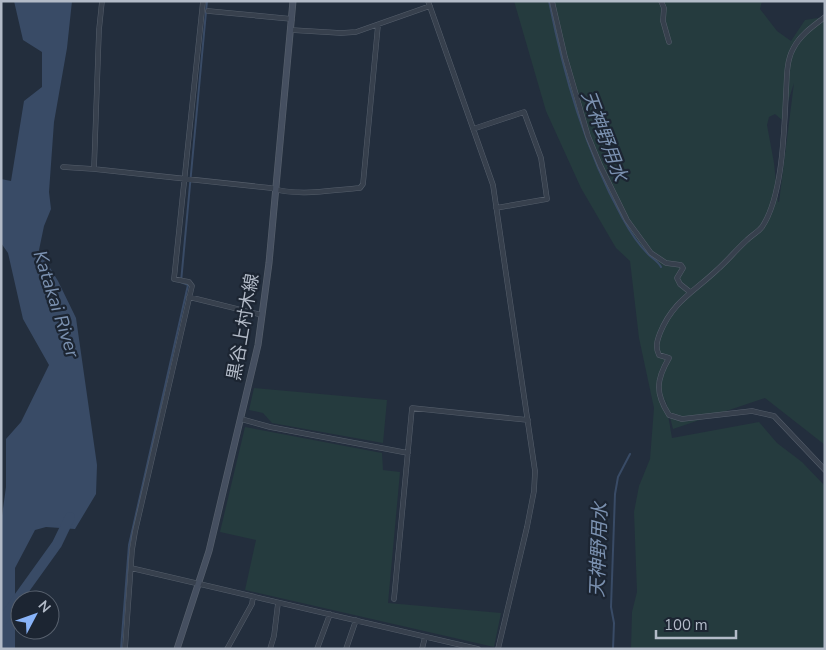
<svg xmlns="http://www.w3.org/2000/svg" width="826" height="650" viewBox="0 0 826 650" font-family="'Nunito Sans','Noto Sans JP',sans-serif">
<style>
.green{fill:#253b3e;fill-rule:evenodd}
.water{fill:#394b66}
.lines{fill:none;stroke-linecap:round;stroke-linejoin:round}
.stream{stroke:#394b66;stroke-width:2}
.river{stroke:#394b66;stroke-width:10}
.minor-casing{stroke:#555e6b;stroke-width:5.5}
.secondary-casing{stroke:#555e6b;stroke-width:7}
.minor{stroke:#37404d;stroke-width:4.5}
.secondary{stroke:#454f60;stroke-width:5.5}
.labels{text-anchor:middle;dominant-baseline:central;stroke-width:4.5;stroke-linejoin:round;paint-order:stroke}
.street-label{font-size:18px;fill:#b3bbc8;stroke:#1c2532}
.water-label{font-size:19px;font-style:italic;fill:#7b91b0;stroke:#1c2532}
</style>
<rect width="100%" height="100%" fill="#232e3d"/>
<path class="green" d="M 514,1 L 762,1 L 760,9 L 777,31 L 791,41 L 805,20 L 824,17 L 825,445 L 765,398 L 673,429 L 665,397 L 672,438 L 759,422 L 777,443 L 802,462 L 825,486 L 825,649 L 631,649 L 632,612 L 637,592 L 634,512 L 639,486 L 650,459 L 654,408 L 639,338 L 630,261 L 616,248 L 581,188 L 546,111 ZM 794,83 L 779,202 L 778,202 L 774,163 L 767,125 L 769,117 L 775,114 L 782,120 Z
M 254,388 L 387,400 L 383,443 L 272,423 L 263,413 L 249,410 Z
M 245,427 L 382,453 L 383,470 L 400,472 L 388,603 L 501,613 L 494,647 L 245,590 L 256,540 L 220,532 Z"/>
<path class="water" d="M 14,1 L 72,1 L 67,48 L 54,122 L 49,192 L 51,209 L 44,226 L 39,250 L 58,281 L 76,318 L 97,465 L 96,494 L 75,529 L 46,527 L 35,530 L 15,568 L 15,649 L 1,649 L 1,523 L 6,487 L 6,439 L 21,422 L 49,365 L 23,319 L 8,253 L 1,243 L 1,179 L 11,181 L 24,101 L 42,87 L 42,52 L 23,40 Z"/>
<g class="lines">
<path class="stream" d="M 549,1 C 564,76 585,150 622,217 C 629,230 637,243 648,254 C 653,259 658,261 661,267
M 121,649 L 129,545 L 188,285 L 181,282 L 207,1
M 613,649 L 614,623 L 611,607 L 615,494 L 618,477 L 630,454"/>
<path class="river" d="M 1,622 L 57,544 L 70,517"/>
<defs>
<path id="minor" d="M 102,1 L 99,30 L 94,169 L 271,188 C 298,197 332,190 360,188 L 363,184 L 378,25
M 428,1 L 493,185 L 535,471 L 534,491 L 527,527 L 498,649
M 552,1 L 565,57 L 588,136 L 600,165 L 627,220 L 651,253 L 666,263 L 681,265 L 683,268 L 677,278 L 680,284 L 690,292
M 661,1 L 664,8 L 663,21 L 669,42
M 208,11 L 292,19
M 825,17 C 813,26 800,35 793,49 C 786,62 787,79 786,93 C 784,130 783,196 762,227 C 758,232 752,235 747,240 C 737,249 728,260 718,269 C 694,292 673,301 660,333 C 657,341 655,347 659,355 L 669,358 C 656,380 655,393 669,415 L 682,419 L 752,411 L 774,416 L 825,470
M 291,30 L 341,33 L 356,32 L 430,6
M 473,129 L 524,112 L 541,158 L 547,199 L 496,208
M 63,167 L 94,169
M 189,297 L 262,315
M 241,419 L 270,427 L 408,453
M 131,568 L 478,649
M 394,599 L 412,408 L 528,420
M 125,649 L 132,550 L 135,532 L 192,286 L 189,282 L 174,279 L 203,1
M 227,649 L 252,604 L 253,597
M 270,649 L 274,636 L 278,603
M 317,649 L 330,614
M 346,649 L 356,620
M 422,649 L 425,637"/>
<path id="secondary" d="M 177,649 L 209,551 L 258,345 L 269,263 L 293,1"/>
</defs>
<use href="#minor" class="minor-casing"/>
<use href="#secondary" class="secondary-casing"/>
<use href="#minor" class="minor"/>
<use href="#secondary" class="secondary"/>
</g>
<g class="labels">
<g class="street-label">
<text transform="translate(243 327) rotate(-80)">黒谷上村木線</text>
</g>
<g class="water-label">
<text transform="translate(604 136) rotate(69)">天神野用水</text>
<text transform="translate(56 304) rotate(72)">Katakai River</text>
<text transform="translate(599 550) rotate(-88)">天神野用水</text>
</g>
</g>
<rect width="826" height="650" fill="none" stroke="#b3bbc8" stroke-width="5"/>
<g transform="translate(35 615) rotate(49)"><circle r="24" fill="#1c2532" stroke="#58616e"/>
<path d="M0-4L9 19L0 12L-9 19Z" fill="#88b3f8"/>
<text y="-8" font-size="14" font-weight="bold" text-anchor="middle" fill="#b3bbc8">N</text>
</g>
<path d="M656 630v8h80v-8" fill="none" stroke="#b3bbc8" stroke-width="2.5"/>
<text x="664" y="630" font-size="15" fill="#b3bbc8" stroke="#1c2532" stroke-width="4" paint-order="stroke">100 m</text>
</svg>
